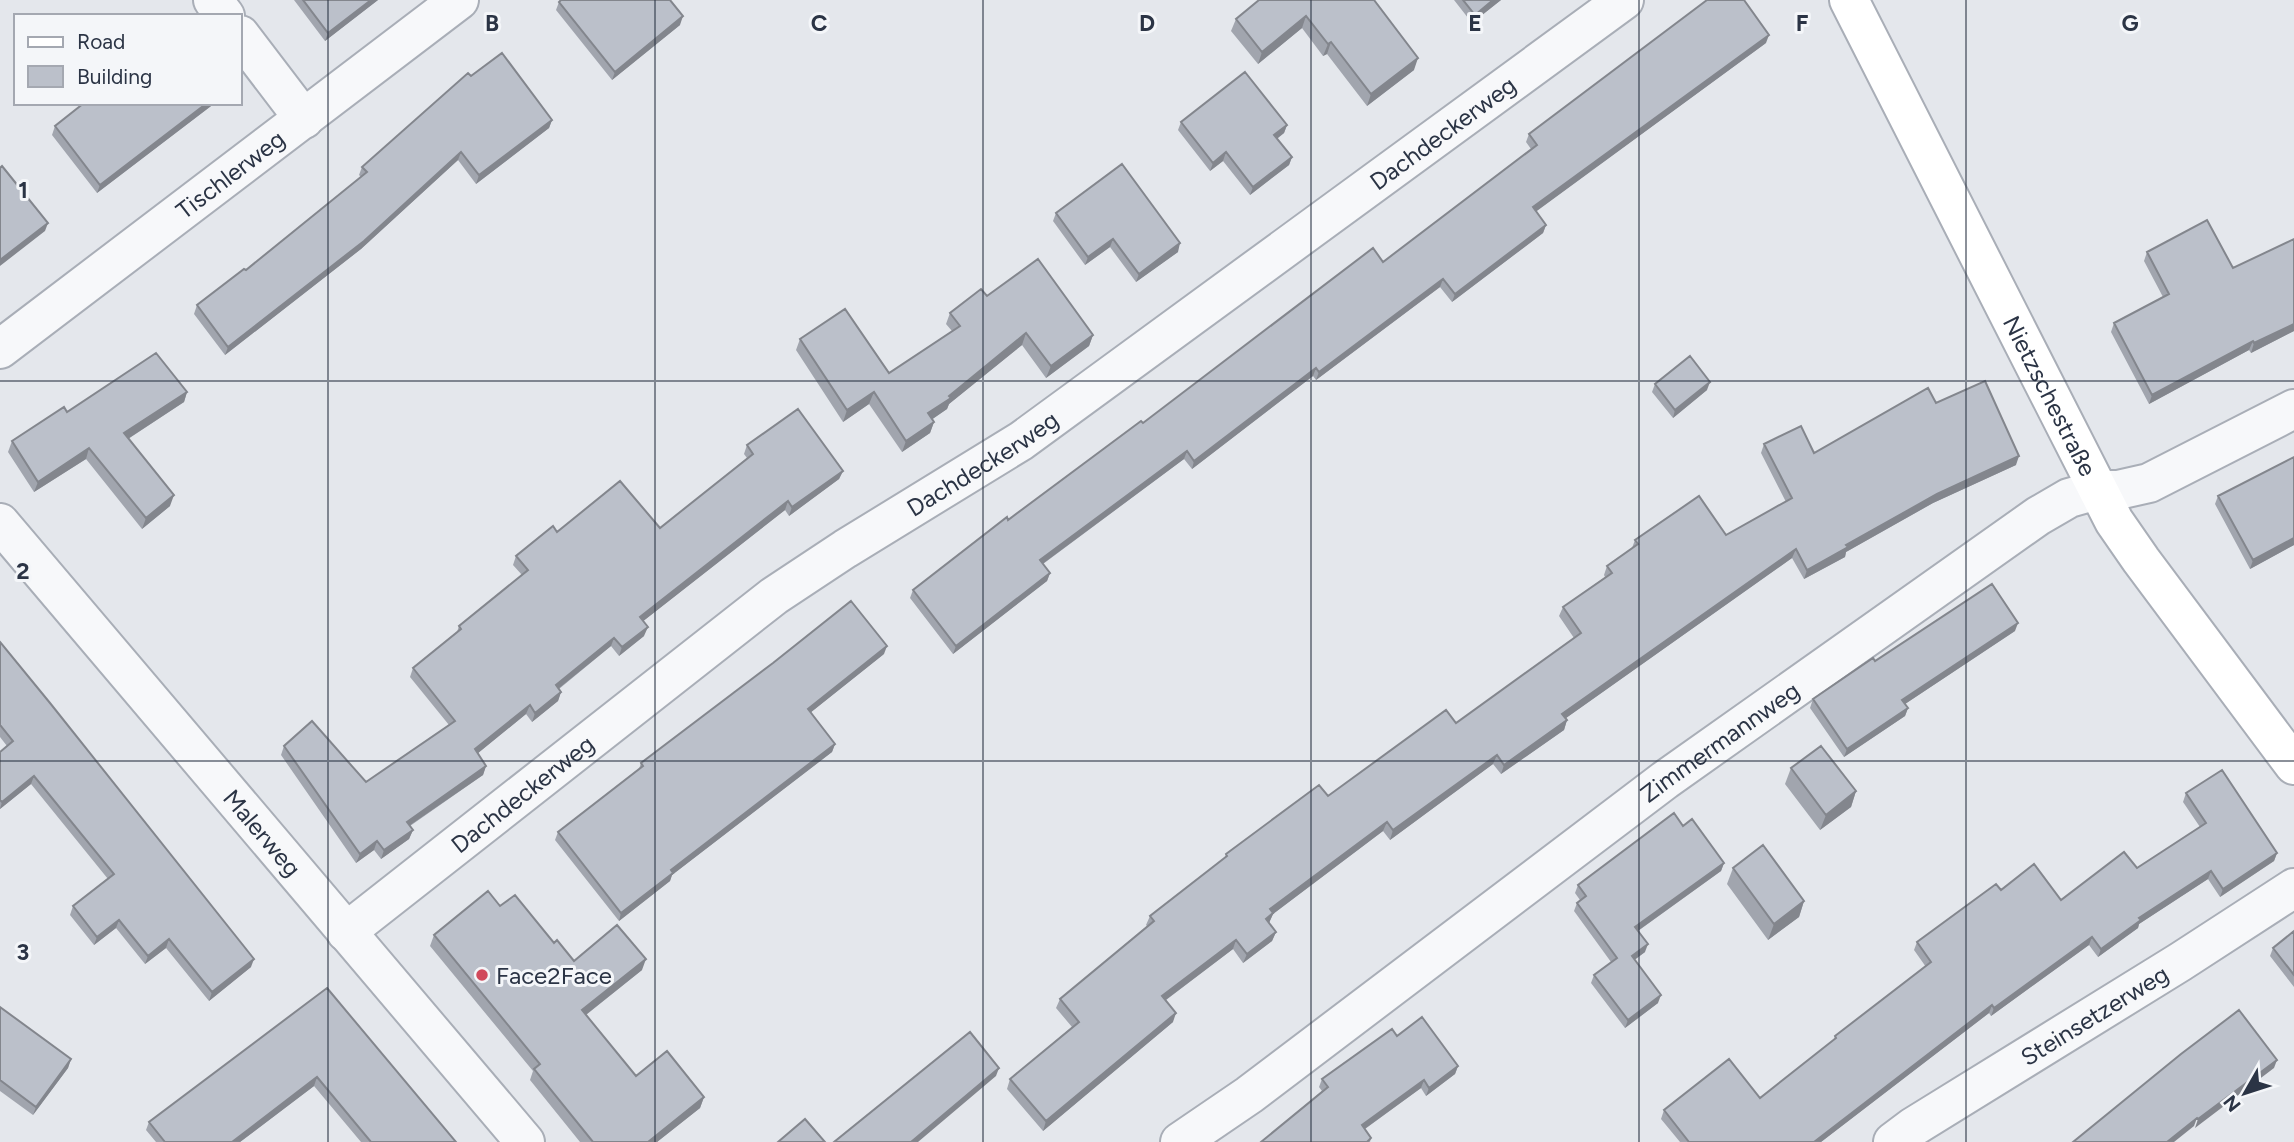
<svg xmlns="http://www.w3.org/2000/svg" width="2294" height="1142" viewBox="0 0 2294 1142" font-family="Figtree,sans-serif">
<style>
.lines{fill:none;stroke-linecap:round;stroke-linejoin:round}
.street-casing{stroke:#a9aeb7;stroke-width:42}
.secondary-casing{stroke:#a9aeb7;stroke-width:42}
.street{stroke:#f7f8fa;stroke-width:38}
.secondary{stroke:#fff;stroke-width:38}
.wall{fill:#a1a5ae}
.shaded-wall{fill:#83868d}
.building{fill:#bbc0ca;stroke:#83868d;stroke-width:2}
.grid{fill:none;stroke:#2b3445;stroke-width:2;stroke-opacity:0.55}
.poi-dot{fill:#d1495b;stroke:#f4f6f9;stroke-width:2.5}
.labels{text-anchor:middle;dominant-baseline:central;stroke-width:6;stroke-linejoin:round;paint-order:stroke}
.street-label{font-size:24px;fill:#2b3445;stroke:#f4f6f9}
.poi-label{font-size:24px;fill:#2b3445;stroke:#f4f6f9;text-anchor:start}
.grid-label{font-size:23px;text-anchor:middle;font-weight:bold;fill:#2b3445;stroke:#f4f6f9;stroke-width:6;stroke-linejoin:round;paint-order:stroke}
</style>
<rect width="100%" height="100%" fill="#e4e7ec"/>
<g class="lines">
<defs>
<g id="street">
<path d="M 213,0 L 225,16"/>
<path d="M 240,35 L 304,119"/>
<path id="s1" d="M 0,349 L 459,0"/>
<path id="s2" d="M 0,523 L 525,1142"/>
<path id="s3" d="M 346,932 L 774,596 L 845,549 L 1021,441 L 1624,0"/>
<path id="s4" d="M 1180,1142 L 1249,1095 L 1665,780 L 2038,516 L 2069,498 L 2097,490 L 2118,490 L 2149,483 L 2294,409"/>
<path id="s5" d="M 1893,1142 L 1913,1127 L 2180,962 L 2294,888"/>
</g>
<g id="secondary">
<path id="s6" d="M 1849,0 L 2114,521 L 2141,560 L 2294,765"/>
</g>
</defs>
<use href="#street" class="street-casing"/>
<use href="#secondary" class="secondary-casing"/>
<use href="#street" class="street"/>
<use href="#secondary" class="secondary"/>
</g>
<path class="wall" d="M 294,0 L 378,0 L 325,41 Z
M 1374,0 L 1414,70 L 1367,106 L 1327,54 L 1323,56 L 1302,28 L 1258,64 L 1231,31 L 1236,19 Z
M 1454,0 L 1501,0 L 1472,23 Z
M 559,2 L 680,25 L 612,80 L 556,10 Z
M 1766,43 L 1536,211 L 1546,225 L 1543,233 L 1452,302 L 1440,287 L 1316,380 L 1313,376 L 1192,469 L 1184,459 L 1043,564 L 1050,573 L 1047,581 L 953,654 L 910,598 L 913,590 L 1143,423 L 1383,262 L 1531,149 L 1526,142 L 1529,134 Z
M 471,76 L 552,120 L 549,128 L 476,184 L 458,160 L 361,249 L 225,355 L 194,314 L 197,305 L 246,270 L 361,177 L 359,175 L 362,167 Z
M 99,103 L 215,103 L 97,193 L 52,135 L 55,126 Z
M 1181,122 L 1287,125 L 1284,133 L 1277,139 L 1292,157 L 1289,165 L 1250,195 L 1223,161 L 1210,171 L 1178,130 Z
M 1056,213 L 1178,252 L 1136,282 L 1110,247 L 1085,265 L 1053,221 Z
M 2294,239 L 2294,331 L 2251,353 L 2249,350 L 2149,404 L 2111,332 L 2114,323 L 2163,297 L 2144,261 L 2147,252 L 2233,268 Z
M 987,296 L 1093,335 L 1089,346 L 1046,378 L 1022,345 L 949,404 L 947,409 L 932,419 L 934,422 L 930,433 L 902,452 L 869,404 L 843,422 L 796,350 L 800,339 L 889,373 L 952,331 L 946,324 L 950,313 Z
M 1655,384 L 1707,390 L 1673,418 L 1652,392 Z
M 187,392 L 184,402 L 128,439 L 170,506 L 142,529 L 86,459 L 34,492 L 8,452 L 12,441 L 67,412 Z
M 1936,403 L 2016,465 L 1933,503 L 1846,552 L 1845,557 L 1804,579 L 1792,558 L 1566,718 L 1567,720 L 1564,730 L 1501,774 L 1493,764 L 1390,840 L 1383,831 L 1273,914 L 1269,923 L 1276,932 L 1272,941 L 1243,963 L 1233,949 L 1166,1000 L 1173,1022 L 1043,1131 L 1007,1089 L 1010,1079 L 1072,1027 L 1056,1008 L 1060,999 L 1147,926 L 1146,925 L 1150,916 L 1225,858 L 1226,854 L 1456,723 L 1574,638 L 1559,616 L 1563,607 L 1605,577 L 1604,575 L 1607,566 L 1632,548 L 1635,540 L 1726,535 L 1786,502 L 1761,453 L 1764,444 L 1814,453 Z
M 747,445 L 843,471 L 839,479 L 789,516 L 785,510 L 643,621 L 644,636 L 619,656 L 611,646 L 559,689 L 561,692 L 558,701 L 532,722 L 526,714 L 478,753 L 486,766 L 483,775 L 410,826 L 413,830 L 409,839 L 381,859 L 374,850 L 356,863 L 281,755 L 284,746 L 366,782 L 449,725 L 410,677 L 413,668 L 457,632 L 459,626 L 522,575 L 513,565 L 516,556 L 557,532 L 660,528 L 747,458 L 744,454 Z
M 2294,457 L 2294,545 L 2250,569 L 2215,504 L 2218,496 Z
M 2015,631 L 1905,704 L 1908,708 L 1905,716 L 1844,757 L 1810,708 L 1813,699 L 1875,661 Z
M 0,642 L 251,967 L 209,1001 L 166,948 L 145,964 L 116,928 L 94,945 L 70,915 L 73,906 L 108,879 L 31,784 L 0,809 L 0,752 L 7,746 L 0,737 Z
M 884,654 L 811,712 L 835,744 L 832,752 L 672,875 L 670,881 L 619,921 L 555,840 L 558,832 L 639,769 L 641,763 Z
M 1791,768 L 1856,791 L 1851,807 L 1820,830 L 1785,784 Z
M 2186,793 L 2277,853 L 2274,861 L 2220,897 L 2208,879 L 2139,924 L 2138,928 L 2098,957 L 2089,945 L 1991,1016 L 1989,1013 L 1821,1142 L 1680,1142 L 1661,1119 L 1664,1110 L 1760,1098 L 1834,1040 L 1835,1036 L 1926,967 L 1914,950 L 1917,942 L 2001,890 L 2061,900 L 2137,868 L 2200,827 L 2183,802 Z
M 1683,826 L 1724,863 L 1721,871 L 1638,931 L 1645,952 L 1634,960 L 1658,1003 L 1625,1028 L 1591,983 L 1594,975 L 1611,962 L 1574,911 L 1577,903 L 1580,900 L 1575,893 L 1578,885 Z
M 1733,868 L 1804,901 L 1799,917 L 1768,940 L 1727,884 Z
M 500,906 L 554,943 L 574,961 L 642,970 L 586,1015 L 636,1076 L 704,1097 L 700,1108 L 657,1142 L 580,1142 L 530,1080 L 533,1071 L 430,946 L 434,935 Z
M 2294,931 L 2294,987 L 2270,956 L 2273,948 Z
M 327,988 L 456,1142 L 361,1142 L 314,1086 L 240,1142 L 156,1142 L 146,1130 L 149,1122 Z
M 0,1007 L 71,1059 L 68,1068 L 33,1115 L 0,1091 Z
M 1397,1036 L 1458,1066 L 1455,1074 L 1426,1096 L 1421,1088 L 1365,1129 L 1371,1138 L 1370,1142 L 1261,1142 L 1322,1091 L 1319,1087 L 1322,1079 Z"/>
<path class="shaded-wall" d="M 371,0 L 378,0 L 325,41 L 328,33 Z
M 1493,0 L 1501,0 L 1472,23 L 1475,15 Z
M 683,16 L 680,25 L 612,80 L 615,72 Z
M 1306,16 L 1302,28 L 1258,64 L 1262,52 Z
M 1769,35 L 1766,43 L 1530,216 L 1533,207 Z
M 1331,42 L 1327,54 L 1323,56 L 1328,44 Z
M 1418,58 L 1414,70 L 1367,106 L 1371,94 Z
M 207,103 L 215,103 L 97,193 L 100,185 Z
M 552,120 L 549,128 L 476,184 L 479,175 Z
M 1287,125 L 1284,133 L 1271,143 L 1274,135 Z
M 461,152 L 458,160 L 361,249 L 225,355 L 228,347 Z
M 1226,152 L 1223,161 L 1210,171 L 1213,163 Z
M 1292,157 L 1289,165 L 1250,195 L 1253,187 Z
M 48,223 L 45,231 L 0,266 L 0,260 Z
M 1546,225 L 1543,233 L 1452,302 L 1455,294 Z
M 1113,239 L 1110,247 L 1085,265 L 1088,257 Z
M 1180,243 L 1178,252 L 1136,282 L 1139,274 Z
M 1443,279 L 1440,287 L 1316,380 L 1319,372 Z
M 2294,324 L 2294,331 L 2251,353 L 2254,343 Z
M 1026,333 L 1022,345 L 949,404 L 947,409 L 924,425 L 928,413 Z
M 1093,335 L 1089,346 L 1046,378 L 1051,366 Z
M 2253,341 L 2249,350 L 2149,404 L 2152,395 Z
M 1316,368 L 1313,376 L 1192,469 L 1194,461 Z
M 1710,382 L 1707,390 L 1673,418 L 1675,410 Z
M 187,392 L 184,402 L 120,444 L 124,433 Z
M 874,392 L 869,404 L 843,422 L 847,410 Z
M 934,422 L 930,433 L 902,452 L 906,441 Z
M 89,448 L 86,459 L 34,492 L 38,482 Z
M 1187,451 L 1184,459 L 1037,568 L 1040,560 Z
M 2019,456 L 2016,465 L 1933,503 L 1846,552 L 1845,557 L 1804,579 L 1807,570 L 1846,545 L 1937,494 Z
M 843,471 L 839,479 L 789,516 L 792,507 Z
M 174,495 L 170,506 L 142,529 L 146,518 Z
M 788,501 L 785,510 L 637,626 L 640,617 Z
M 2294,538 L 2294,545 L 2250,569 L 2253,560 Z
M 1796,549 L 1792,558 L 1559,723 L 1562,714 Z
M 1050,573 L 1047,581 L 953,654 L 956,646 Z
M 2018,623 L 2015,631 L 1899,708 L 1902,700 Z
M 648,627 L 644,636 L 619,656 L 622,647 Z
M 614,638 L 611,646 L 553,693 L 556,685 Z
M 887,646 L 884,654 L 805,717 L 808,709 Z
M 561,692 L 558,701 L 532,722 L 535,713 Z
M 530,705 L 526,714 L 472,758 L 475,749 Z
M 1908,708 L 1905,716 L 1844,757 L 1847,749 Z
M 1567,720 L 1564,730 L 1501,774 L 1504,765 Z
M 835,744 L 832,752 L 672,875 L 670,881 L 619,921 L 621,913 L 671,870 Z
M 1497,755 L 1493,764 L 1390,840 L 1393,830 Z
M 486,766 L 483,775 L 403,830 L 407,822 Z
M 34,776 L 31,784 L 0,809 L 2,802 Z
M 1856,791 L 1851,807 L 1820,830 L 1826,815 Z
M 1387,822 L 1383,831 L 1273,914 L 1269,923 L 1262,928 L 1270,909 Z
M 413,830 L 409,839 L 381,859 L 384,850 Z
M 377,841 L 374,850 L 356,863 L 360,854 Z
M 2277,853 L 2274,861 L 2220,897 L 2223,889 Z
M 1724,863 L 1721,871 L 1632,935 L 1635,927 Z
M 2211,871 L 2208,879 L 2139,924 L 2138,928 L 2098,957 L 2101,949 L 2139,918 Z
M 1804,901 L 1799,917 L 1768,940 L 1774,924 Z
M 119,920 L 116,928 L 94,945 L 97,937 Z
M 1276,932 L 1272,941 L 1243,963 L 1247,954 Z
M 2092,937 L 2089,945 L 1991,1016 L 1994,1008 Z
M 169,939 L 166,948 L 145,964 L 148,956 Z
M 1236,940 L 1233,949 L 1159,1005 L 1162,996 Z
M 1648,944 L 1645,952 L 1629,964 L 1632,956 Z
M 254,959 L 251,967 L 209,1001 L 212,992 Z
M 646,959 L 642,970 L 578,1021 L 582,1010 Z
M 1661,995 L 1658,1003 L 1625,1028 L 1628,1020 Z
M 1992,1005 L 1989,1013 L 1821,1142 L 1814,1142 Z
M 1176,1013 L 1173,1022 L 1043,1131 L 1046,1121 Z
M 71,1059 L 68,1068 L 33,1115 L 36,1107 Z
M 2277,1060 L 2274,1068 L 2195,1128 L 2198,1119 Z
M 1458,1066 L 1455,1074 L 1426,1096 L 1429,1088 Z
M 999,1068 L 996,1076 L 918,1142 L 911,1142 Z
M 317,1077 L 314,1086 L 240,1142 L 232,1142 Z
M 1424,1080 L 1421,1088 L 1359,1133 L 1362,1125 Z
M 704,1097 L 700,1108 L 657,1142 L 648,1142 Z
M 2197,1118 L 2194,1126 L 2174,1142 L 2167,1142 Z"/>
<path class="building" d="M 303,0 L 371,0 L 328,33 Z
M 561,0 L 670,0 L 683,16 L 615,72 L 559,2 Z
M 1259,0 L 1374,0 L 1418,58 L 1371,94 L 1331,42 L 1328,44 L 1306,16 L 1262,52 L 1236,19 Z
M 1463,0 L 1493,0 L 1475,15 Z
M 1707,0 L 1744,0 L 1769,35 L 1533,207 L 1546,225 L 1455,294 L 1443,279 L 1319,372 L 1316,368 L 1194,461 L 1187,451 L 1040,560 L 1050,573 L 956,646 L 913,590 L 1007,517 L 1008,520 L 1141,421 L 1143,423 L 1373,248 L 1383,262 L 1537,145 L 1529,134 Z
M 502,53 L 552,120 L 479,175 L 461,152 L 364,241 L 228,347 L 197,305 L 244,269 L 246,270 L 367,172 L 362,167 L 468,73 L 471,76 Z
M 1245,72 L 1287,125 L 1274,135 L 1292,157 L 1253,187 L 1226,152 L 1213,163 L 1181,122 Z
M 84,103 L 98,104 L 207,103 L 100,185 L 55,126 Z
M 1122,164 L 1180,243 L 1139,274 L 1113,239 L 1088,257 L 1056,213 Z
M 2,166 L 48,223 L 0,260 L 0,168 Z
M 2207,220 L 2233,268 L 2294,239 L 2294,324 L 2254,343 L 2253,341 L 2152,395 L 2114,323 L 2169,294 L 2147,252 Z
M 1038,259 L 1093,335 L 1051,366 L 1026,333 L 949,396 L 951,398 L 928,413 L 934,422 L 906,441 L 874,392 L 847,410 L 800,339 L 845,309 L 889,373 L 960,326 L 950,313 L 981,289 L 987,296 Z
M 156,353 L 187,392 L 124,433 L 174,495 L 146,518 L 89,448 L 38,482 L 12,441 L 64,407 L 67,412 Z
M 1690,356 L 1710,382 L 1675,410 L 1655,384 Z
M 1985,381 L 2019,456 L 1937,494 L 1846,545 L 1848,547 L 1807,570 L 1796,549 L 1562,714 L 1567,720 L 1504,765 L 1497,755 L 1393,830 L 1387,822 L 1270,909 L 1273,913 L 1266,919 L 1276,932 L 1247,954 L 1236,940 L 1162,996 L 1176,1013 L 1046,1121 L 1010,1079 L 1079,1022 L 1060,999 L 1154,921 L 1150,916 L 1227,856 L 1226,854 L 1319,785 L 1328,796 L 1446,710 L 1456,723 L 1581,633 L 1563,607 L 1612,573 L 1607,566 L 1638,544 L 1635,540 L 1699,496 L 1726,535 L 1792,498 L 1764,444 L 1801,426 L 1814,453 L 1928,388 L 1936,403 Z
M 798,409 L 843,471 L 792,507 L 788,501 L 640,617 L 648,627 L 622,647 L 614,638 L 556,685 L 561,692 L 535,713 L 530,705 L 475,749 L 486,766 L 407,822 L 413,830 L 384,850 L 377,841 L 360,854 L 284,746 L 312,721 L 366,782 L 455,721 L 413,668 L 461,629 L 459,626 L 528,570 L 516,556 L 553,526 L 557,532 L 620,481 L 660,528 L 753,454 L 747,445 Z
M 2294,457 L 2294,538 L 2253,560 L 2218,496 Z
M 1992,584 L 2018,623 L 1902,700 L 1908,708 L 1847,749 L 1813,699 L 1873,658 L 1875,661 Z
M 851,601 L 887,646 L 808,709 L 835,744 L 671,870 L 673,873 L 621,913 L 558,832 L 643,766 L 641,763 L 773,663 Z
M 0,642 L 50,703 L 254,959 L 212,992 L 169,939 L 148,956 L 119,920 L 97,937 L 73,906 L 114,874 L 34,776 L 2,802 L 0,800 L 0,752 L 13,741 L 0,725 Z
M 1821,746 L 1856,791 L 1826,815 L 1791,768 Z
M 2222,770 L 2277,853 L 2223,889 L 2211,871 L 2139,918 L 2141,920 L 2101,949 L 2092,937 L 1994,1008 L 1992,1005 L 1814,1142 L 1689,1142 L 1664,1110 L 1729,1059 L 1760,1098 L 1836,1038 L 1835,1036 L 1931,962 L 1917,942 L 1996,884 L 2001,890 L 2034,864 L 2061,900 L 2124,852 L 2137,868 L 2206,823 L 2186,793 Z
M 1674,813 L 1683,826 L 1692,819 L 1724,863 L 1635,927 L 1648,944 L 1632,956 L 1661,995 L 1628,1020 L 1594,975 L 1617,958 L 1577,903 L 1586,896 L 1578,885 Z
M 1763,845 L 1804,901 L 1774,924 L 1733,868 Z
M 488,891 L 500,906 L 515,895 L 554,943 L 557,940 L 574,961 L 617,925 L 646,959 L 582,1010 L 636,1076 L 667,1051 L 704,1097 L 648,1142 L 593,1142 L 534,1069 L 540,1064 L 434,935 Z
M 2294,931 L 2294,975 L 2273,948 Z
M 327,988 L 456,1142 L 371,1142 L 317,1077 L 232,1142 L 165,1142 L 149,1122 Z
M 0,1007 L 71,1059 L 36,1107 L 0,1080 Z
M 2239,1010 L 2277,1060 L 2198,1119 L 2197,1118 L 2167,1142 L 2073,1142 L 2181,1054 Z
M 1422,1017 L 1458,1066 L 1429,1088 L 1424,1080 L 1362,1125 L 1371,1138 L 1367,1142 L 1261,1142 L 1328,1087 L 1322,1079 L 1392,1029 L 1397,1036 Z
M 970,1032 L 999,1068 L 911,1142 L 834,1142 Z
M 805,1119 L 825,1142 L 778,1142 Z"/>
<path class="grid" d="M 328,0 L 328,1142M 655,0 L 655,1142M 983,0 L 983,1142M 1311,0 L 1311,1142M 1639,0 L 1639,1142M 1966,0 L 1966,1142M 0,381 L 2294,381M 0,761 L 2294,761"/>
<circle class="poi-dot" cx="482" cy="975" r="7"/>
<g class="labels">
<g class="street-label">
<text stroke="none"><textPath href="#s3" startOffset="1358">Dachdeckerweg</textPath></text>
<text stroke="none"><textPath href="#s1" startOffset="289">Tischlerweg</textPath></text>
<text stroke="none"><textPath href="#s6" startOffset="444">Nietzschestraße</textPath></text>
<text stroke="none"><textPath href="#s3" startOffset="791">Dachdeckerweg</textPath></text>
<text stroke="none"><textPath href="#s4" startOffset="672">Zimmermannweg</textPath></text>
<text stroke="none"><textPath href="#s3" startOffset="224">Dachdeckerweg</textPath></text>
<text stroke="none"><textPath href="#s2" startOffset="406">Malerweg</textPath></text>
<text stroke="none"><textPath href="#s5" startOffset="238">Steinsetzerweg</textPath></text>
</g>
<g class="poi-label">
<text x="496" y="975">Face2Face</text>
</g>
</g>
<g class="grid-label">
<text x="492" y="31">B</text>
<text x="819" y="31">C</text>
<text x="1147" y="31">D</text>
<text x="1475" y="31">E</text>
<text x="1802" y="31">F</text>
<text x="2130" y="31">G</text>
<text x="23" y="198">1</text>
<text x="23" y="579">2</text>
<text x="23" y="960">3</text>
</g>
<rect x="14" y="14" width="228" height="91" fill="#f4f6f9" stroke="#a4a8b1" stroke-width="2"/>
<rect x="28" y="37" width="35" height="10" fill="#ffffff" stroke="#a4a8b1" stroke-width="2"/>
<text x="77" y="49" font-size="21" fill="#2b3445">Road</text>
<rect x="28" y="66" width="35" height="21" fill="#bbc0ca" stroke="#a4a8b1" stroke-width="2"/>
<text x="77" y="84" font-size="21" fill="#2b3445">Building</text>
<g transform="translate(2245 1093) rotate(231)" stroke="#f4f6f9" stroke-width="5" paint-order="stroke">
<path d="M0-5L12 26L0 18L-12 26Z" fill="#2b3445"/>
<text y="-10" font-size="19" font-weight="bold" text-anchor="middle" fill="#2b3445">N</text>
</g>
</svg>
